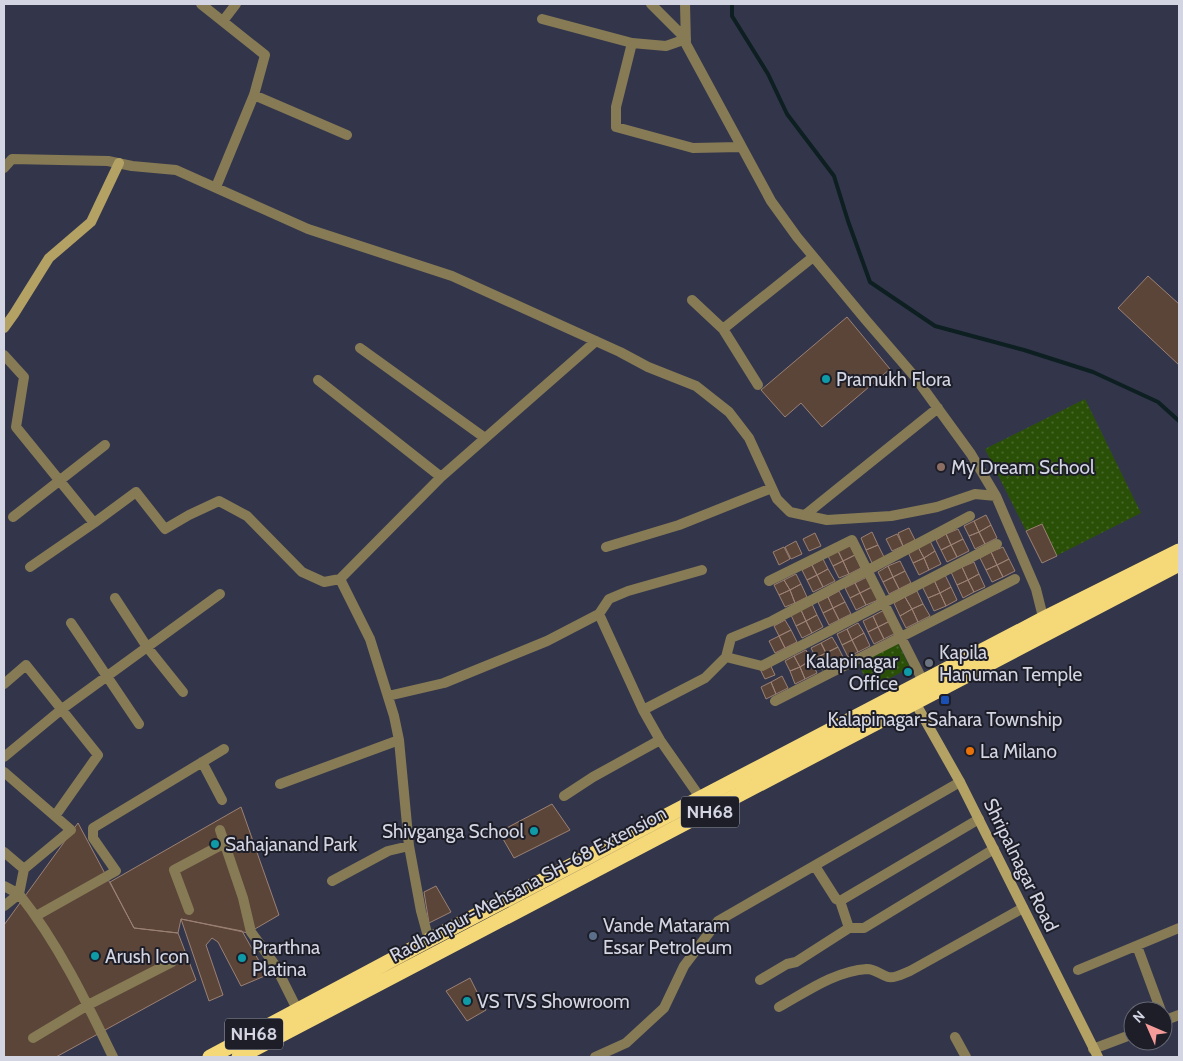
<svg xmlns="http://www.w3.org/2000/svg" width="1183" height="1061" viewBox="0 0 1183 1061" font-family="Cabin,sans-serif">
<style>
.park{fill:url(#park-dots)}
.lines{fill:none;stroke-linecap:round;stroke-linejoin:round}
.stream{stroke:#0d1f21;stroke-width:4}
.building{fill:#5b4438;stroke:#9b8174}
.street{stroke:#877b56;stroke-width:10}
.secondary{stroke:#b4a164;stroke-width:10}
.highway{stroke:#f5d877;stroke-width:15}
.culture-dot{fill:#0f9aa8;stroke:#1d1e28;stroke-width:2}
.education-dot{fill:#8d6e63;stroke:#1d1e28;stroke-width:2}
.worship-dot{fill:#6b7280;stroke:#1d1e28;stroke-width:2}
.transit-dot{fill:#1a4fb4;stroke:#1d1e28;stroke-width:2}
.food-dot{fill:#e8710a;stroke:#1d1e28;stroke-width:2}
.service-dot{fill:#5c6f8a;stroke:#1d1e28;stroke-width:2}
.labels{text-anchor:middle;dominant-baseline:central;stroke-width:4;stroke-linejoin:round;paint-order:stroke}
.shield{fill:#1d1e28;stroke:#9c9eab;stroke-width:1}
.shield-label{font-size:18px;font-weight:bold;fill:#d3d5e3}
.poi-label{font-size:19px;fill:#d3d5e3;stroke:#1d1e28;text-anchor:start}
.street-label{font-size:19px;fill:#d3d5e3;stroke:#1d1e28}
</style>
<defs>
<pattern id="park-dots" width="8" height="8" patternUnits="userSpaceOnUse" patternTransform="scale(1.25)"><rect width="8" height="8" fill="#2a5007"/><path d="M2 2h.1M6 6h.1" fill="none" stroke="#48682b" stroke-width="1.8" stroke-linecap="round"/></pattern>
</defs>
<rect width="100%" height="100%" fill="#33364b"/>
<path class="park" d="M 1085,399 L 1141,513 L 1042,563 L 985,449 Z
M 898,643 L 910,668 L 870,688 L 858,663 Z"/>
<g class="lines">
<path class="stream" d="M 732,4 L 732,16 L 768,74 L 787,114 L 834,176 L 848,221 L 870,282 L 935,326 L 1024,350 L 1093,372 L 1158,402 L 1179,421"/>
</g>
<path class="building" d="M 1148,276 L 1179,304 L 1179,365 L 1118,308 Z
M 847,317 L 890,369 L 822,427 L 801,403 L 785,417 L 761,390 Z
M 986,515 L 991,525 L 979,532 L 974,521 Z
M 974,521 L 979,532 L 969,536 L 964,526 Z
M 1042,524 L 1057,556 L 1042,563 L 1026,531 Z
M 991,525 L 997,538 L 985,544 L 979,532 Z
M 909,528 L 915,540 L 903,546 L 898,533 Z
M 958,529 L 963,539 L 951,545 L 946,534 Z
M 872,532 L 878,545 L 866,550 L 861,538 Z
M 979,532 L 985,544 L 975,549 L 969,536 Z
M 815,533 L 821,546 L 809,551 L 803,539 Z
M 897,534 L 903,546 L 892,551 L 886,539 Z
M 946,534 L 951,545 L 941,550 L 936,540 Z
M 963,539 L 969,551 L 957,557 L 951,545 Z
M 796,541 L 802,554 L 791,559 L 785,547 Z
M 930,541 L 935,551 L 924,558 L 918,547 Z
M 850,545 L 855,555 L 843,561 L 838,551 Z
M 878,545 L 884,557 L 872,563 L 866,550 Z
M 951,545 L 957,557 L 947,562 L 941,550 Z
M 784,547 L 790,559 L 779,565 L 773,552 Z
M 918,547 L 924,558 L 913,563 L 908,552 Z
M 1003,547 L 1009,559 L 997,565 L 991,552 Z
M 838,551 L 843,561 L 833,566 L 828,556 Z
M 935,551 L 941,564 L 929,570 L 924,558 Z
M 991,552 L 997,565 L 986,570 L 980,558 Z
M 855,555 L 861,568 L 849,574 L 843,561 Z
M 924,558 L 929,570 L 919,575 L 913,563 Z
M 823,559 L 828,569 L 817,575 L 812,565 Z
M 1009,559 L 1015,571 L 1003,577 L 997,565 Z
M 843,561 L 849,574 L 839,578 L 833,566 Z
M 900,561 L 905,571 L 893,577 L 888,566 Z
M 974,562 L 979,574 L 968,580 L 962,567 Z
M 812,565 L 817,575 L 807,580 L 802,570 Z
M 997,565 L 1003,577 L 992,582 L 986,570 Z
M 888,566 L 893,577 L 883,582 L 878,572 Z
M 962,567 L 968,580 L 957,585 L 951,572 Z
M 828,569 L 835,581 L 823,587 L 817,575 Z
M 905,571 L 911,583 L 899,589 L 893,577 Z
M 796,574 L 801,584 L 790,590 L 784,580 Z
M 979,574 L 985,587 L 974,592 L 968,580 Z
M 817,575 L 823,587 L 813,592 L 807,580 Z
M 945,575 L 951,587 L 940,593 L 934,580 Z
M 867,577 L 872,587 L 860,593 L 855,583 Z
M 893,577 L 899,589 L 889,594 L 883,582 Z
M 784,580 L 790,590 L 779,595 L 774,585 Z
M 934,580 L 940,593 L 928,598 L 922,586 Z
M 968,580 L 974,592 L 963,598 L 957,585 Z
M 855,583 L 860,593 L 850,598 L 845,588 Z
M 801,584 L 807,597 L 795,603 L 790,590 Z
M 872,587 L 878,600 L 866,605 L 860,593 Z
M 951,587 L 957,600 L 946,606 L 940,593 Z
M 790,590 L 795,603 L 785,607 L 779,595 Z
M 839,591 L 845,602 L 833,608 L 828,597 Z
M 917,591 L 923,604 L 912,609 L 905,597 Z
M 860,593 L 866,605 L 856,610 L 850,598 Z
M 940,593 L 946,606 L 934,611 L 928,598 Z
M 828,597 L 833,608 L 823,613 L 818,602 Z
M 905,597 L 912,609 L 900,616 L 894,603 Z
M 845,602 L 851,614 L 839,620 L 833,608 Z
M 812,604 L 817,615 L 806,621 L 801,610 Z
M 923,604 L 930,616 L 918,622 L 912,609 Z
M 833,608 L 839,620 L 829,625 L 823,613 Z
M 912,609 L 918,622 L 906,628 L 900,616 Z
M 801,610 L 806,621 L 796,626 L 791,615 Z
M 884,610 L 890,621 L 878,627 L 873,616 Z
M 817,615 L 823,627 L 812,633 L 806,621 Z
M 873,616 L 878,627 L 868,632 L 863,621 Z
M 785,620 L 791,630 L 779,636 L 774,626 Z
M 806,621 L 812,633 L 802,638 L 796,626 Z
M 890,621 L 896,633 L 884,639 L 878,627 Z
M 858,623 L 864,633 L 852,640 L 847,629 Z
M 878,627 L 884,639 L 874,644 L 868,632 Z
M 847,629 L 852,640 L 842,645 L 837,634 Z
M 791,630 L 797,642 L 785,648 L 779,636 Z
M 864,633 L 870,646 L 858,652 L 852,640 Z
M 779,636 L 785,648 L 775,653 L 769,641 Z
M 832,637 L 838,647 L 826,653 L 821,643 Z
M 852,640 L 858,652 L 848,657 L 842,645 Z
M 821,643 L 826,653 L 816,658 L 811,648 Z
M 838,647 L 844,659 L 832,665 L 826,653 Z
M 806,650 L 811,660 L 800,667 L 794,656 Z
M 826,653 L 832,665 L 822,670 L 816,658 Z
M 794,656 L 800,667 L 790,671 L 785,661 Z
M 811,660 L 817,673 L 805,679 L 800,667 Z
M 770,664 L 775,675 L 765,679 L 760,669 Z
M 800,667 L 805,679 L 795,684 L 790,671 Z
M 782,676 L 788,688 L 776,694 L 771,682 Z
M 771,682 L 776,694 L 766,699 L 761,687 Z
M 552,804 L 570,830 L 514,858 L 499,832 Z
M 241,807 L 279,915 L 248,933 L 181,919 L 178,933 L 134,928 L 110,882 Z
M 78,823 L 134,928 L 178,933 L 196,980 L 56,1057 L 4,1057 L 4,925 Z
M 436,886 L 451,912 L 429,923 L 424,892 Z
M 181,919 L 242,931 L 267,975 L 241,986 L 218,942 L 212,938 L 206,945 L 223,995 L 209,1001 Z
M 470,978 L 486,1010 L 467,1021 L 446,991 Z"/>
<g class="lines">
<path class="street" d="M 201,4 L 265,55 L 254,95 L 216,187
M 685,4 L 686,44 L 771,201 L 797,237 L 865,319 L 915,377 L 971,454 L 996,496 L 1036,589 L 1045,625
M 542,19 L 632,43 L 666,46 L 686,39 L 651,4
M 223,21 L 236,4
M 632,43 L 616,107 L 616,127 L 693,148 L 740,147
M 254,95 L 347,135
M 4,168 L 12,159 L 108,161 L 132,166 L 176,170 L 308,229 L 452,276 L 620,352 L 648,367 L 696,386 L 729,412 L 749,438 L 777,499 L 790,512 L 827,520 L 891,516 L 937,507 L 975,494 L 996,496
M 692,300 L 723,329 L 758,385
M 723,329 L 813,257
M 360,348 L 485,438
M 4,355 L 24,377 L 16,427 L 94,523 L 136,492 L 165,529 L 189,515 L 219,501 L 247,516 L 302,572 L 324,582 L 340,579 L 370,639 L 394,716 L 399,740 L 409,846 L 421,911 L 429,940
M 318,380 L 441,477
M 805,515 L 938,408
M 13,517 L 105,445
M 606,547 L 679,525 L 772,488
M 30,567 L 94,523
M 340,579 L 441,477 L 596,341
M 769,581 L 852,540 L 923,681
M 115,598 L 147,647 L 183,692
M 599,614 L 643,710 L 660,740 L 704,803
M 71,623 L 139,724
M 726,657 L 762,666 L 997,544
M 4,684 L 26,665 L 98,755 L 55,816
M 388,696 L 444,683 L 547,641 L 599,614 L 609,599 L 628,591 L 702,570
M 775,701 L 1015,579
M 643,710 L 705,678 L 726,657 L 731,638 L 772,621 L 970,516
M 4,757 L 62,709 L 220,594
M 202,762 L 222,800
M 4,772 L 71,830 L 24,869
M 280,784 L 399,740
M 564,796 L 593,777 L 660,740
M 220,830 L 243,898 L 251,932 L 275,965 L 298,1011
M 4,852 L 24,869 L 19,894 L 4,886
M 815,866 L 836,899 L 840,901 L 849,928
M 332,881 L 388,851 L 409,846
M 840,901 L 979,819
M 4,906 L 19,894 C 58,943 86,1001 113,1057
M 189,910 L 174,870 L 223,844
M 36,916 L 116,871 L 93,838 L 93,828 L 224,749
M 1137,946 L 1161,1011
M 1078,970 L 1179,928
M 760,980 L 787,964 L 796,962 L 849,928 L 864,928 L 994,849
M 779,1007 C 806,992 835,971 867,969 C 875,969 881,975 888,977 C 895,979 904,973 910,971 L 1023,908
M 1163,1021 L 1179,1015
M 955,1037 L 966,1057
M 33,1038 L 88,1005 L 172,962
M 1093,1049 L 1133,1034
M 595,1057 L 626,1043 L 664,1008 L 684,966 L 718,921 L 960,782"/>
<path class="secondary" d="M 4,328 L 14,314 L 49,258 L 91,222 L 119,163
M 912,697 L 960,782 L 1098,1057"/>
<path class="highway" d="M 210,1057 L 429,940 L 1043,619 L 1179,551
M 239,1057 L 1179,564"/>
</g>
<g class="culture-dot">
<circle cx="826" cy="379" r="5"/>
<circle cx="908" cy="672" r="5"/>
<circle cx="534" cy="831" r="5"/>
<circle cx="215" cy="844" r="5"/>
<circle cx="95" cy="956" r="5"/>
<circle cx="242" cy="958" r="5"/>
<circle cx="467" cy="1001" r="5"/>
</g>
<circle class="education-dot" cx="941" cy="467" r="5"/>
<circle class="worship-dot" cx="929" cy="663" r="5"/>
<rect class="transit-dot" x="940" y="695" width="10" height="10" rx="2.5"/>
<circle class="food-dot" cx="970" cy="751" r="5"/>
<circle class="service-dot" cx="593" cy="936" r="5"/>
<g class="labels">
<g class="shield">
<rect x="681" y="796.5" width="58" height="31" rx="4"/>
<rect x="225" y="1018.5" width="58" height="31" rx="4"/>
</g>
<g class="shield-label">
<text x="710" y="812">NH68</text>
<text x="254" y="1034">NH68</text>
</g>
<g class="poi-label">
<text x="836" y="379">Pramukh Flora</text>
<text x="951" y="467">My Dream School</text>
<text x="939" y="652">Kapila<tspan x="939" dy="22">Hanuman Temple</tspan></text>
<text x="898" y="661" text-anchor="end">Kalapinagar<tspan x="898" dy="22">Office</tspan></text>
<text x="945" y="719" text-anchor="middle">Kalapinagar-Sahara Township</text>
<text x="980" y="751">La Milano</text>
<text x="524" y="831" text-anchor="end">Shivganga School</text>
<text x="225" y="844">Sahajanand Park</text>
<text x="603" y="925">Vande Mataram<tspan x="603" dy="22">Essar Petroleum</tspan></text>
<text x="252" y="947">Prarthna<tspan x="252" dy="22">Platina</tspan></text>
<text x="105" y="956">Arush Icon</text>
<text x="477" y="1001">VS TVS Showroom</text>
</g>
<g class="street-label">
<text transform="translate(1021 865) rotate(64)">Shripalnagar Road</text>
<text transform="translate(528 884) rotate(-28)">Radhanpur-Mehsana SH-68 Extension</text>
</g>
</g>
<rect width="1183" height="1061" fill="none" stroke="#d3d5e3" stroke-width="10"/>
<g transform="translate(1148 1026) rotate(315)"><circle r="24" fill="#1d1e28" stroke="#666773"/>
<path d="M0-4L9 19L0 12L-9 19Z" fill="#f59b9a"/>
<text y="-8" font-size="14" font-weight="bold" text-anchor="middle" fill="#d3d5e3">N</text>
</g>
</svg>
